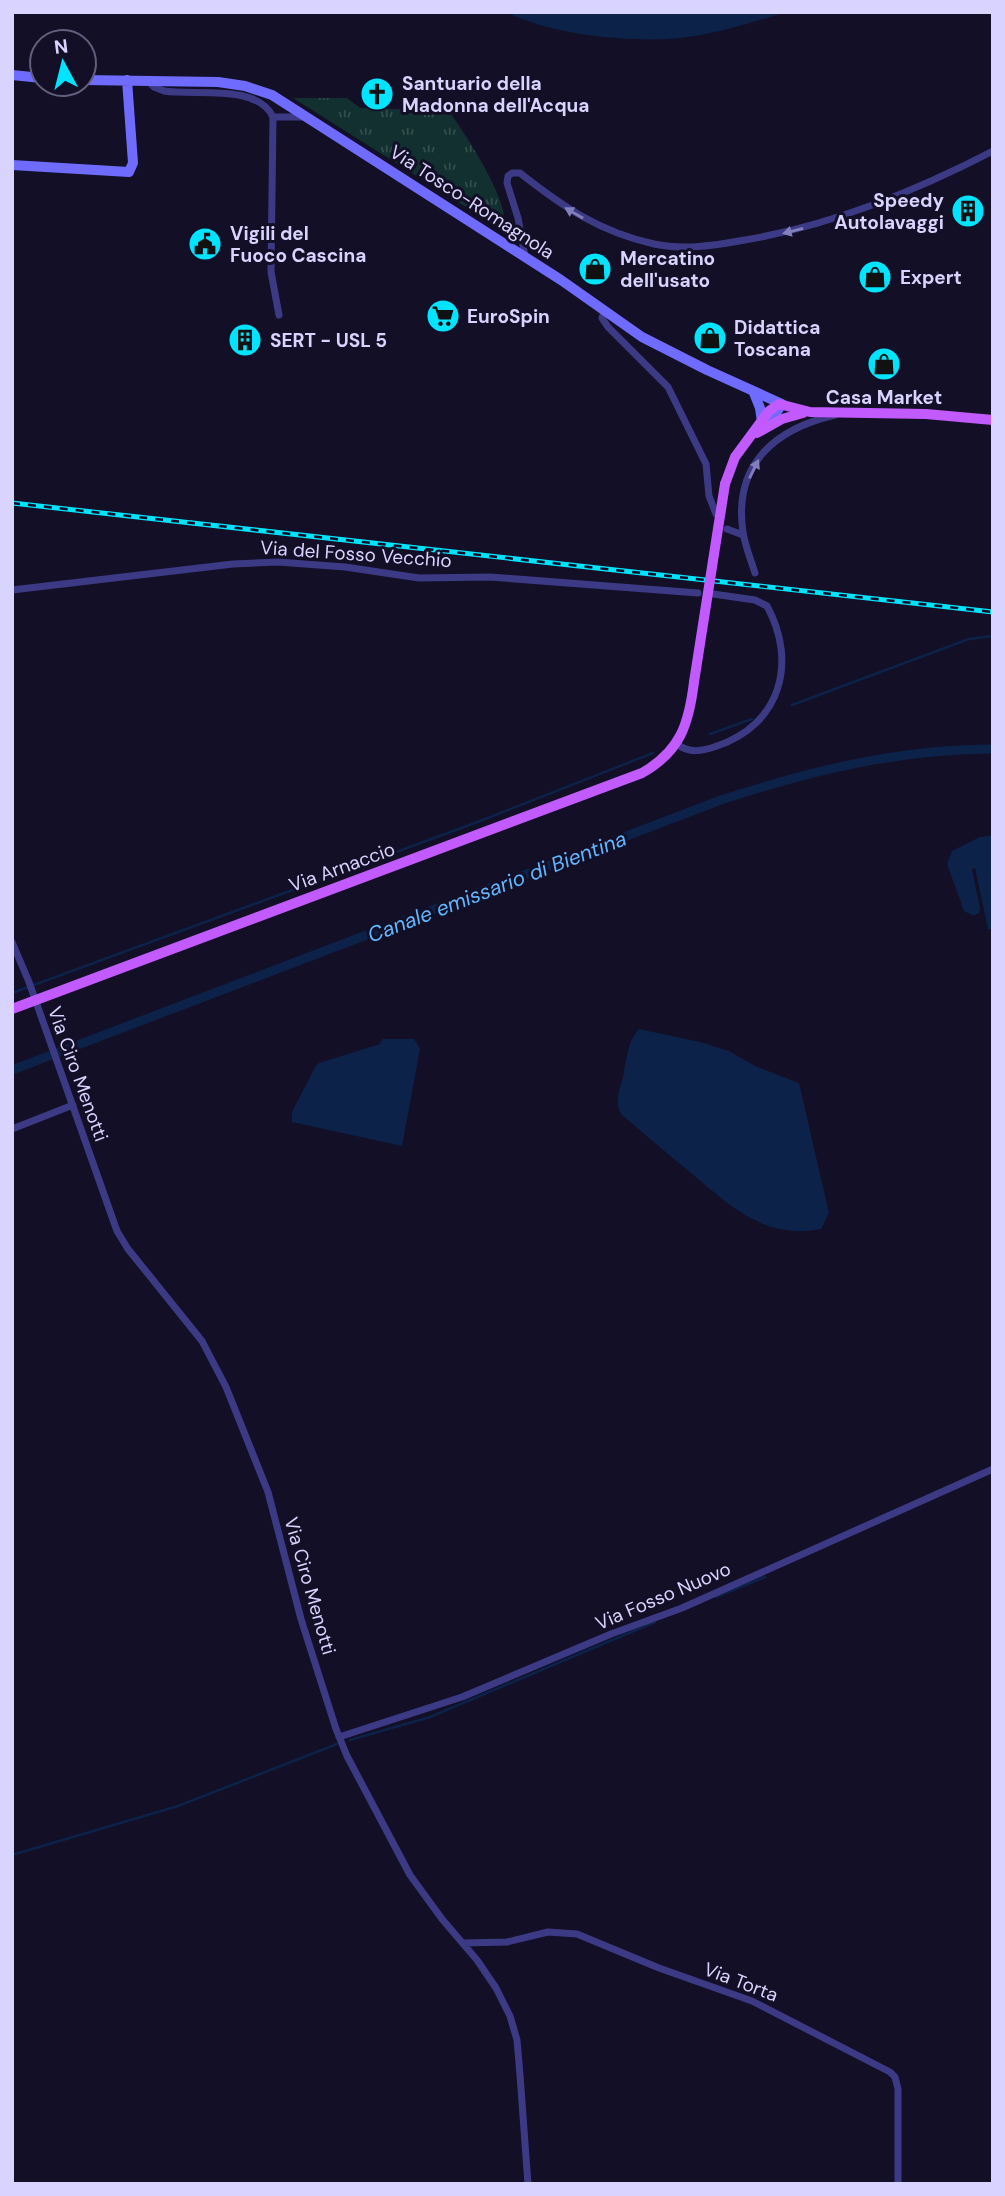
<svg xmlns="http://www.w3.org/2000/svg" width="1005" height="2196" viewBox="0 0 1005 2196" font-family="'DM Sans',sans-serif">
<style>
.grass{fill:url(#grass-tufts)}
.water{fill:#0c2248}
.lines{fill:none;stroke-linecap:round;stroke-linejoin:round}
.stream{stroke:#0c2248;stroke-width:2.5}
.canal{stroke:#0c2248;stroke-width:9}
.street{stroke:#3d3a85;stroke-width:7}
.secondary{stroke:#6f6bff;stroke-width:10}
.primary{stroke:#c25bff;stroke-width:10}
.rail-casing{stroke:#00e5ff;stroke-width:5}
.rail{stroke:#130f26;stroke-width:2.5;stroke-dasharray:8;stroke-linecap:butt}
.primary-bridge{stroke:#c25bff;stroke-width:10}
.oneway{fill:#837fbc}
.labels{text-anchor:middle;dominant-baseline:central;stroke-width:6;stroke-linejoin:round;paint-order:stroke}
.poi-label{font-size:19px;font-weight:bold;fill:#d9d4ff;stroke:#130f26;text-anchor:start}
.street-label{font-size:19px;fill:#d9d4ff;stroke:#130f26}
.water-label{font-size:21px;font-style:italic;fill:#62b6ff;stroke:#130f26}
</style>
<defs>
<pattern id="grass-tufts" width="24" height="20" patternUnits="userSpaceOnUse" patternTransform="scale(1.75)"><rect width="24" height="20" fill="#12302f"/><path d="M3 7l-1-3M5 7V3M7 7l1-3M15 17l-1-3M17 17v-4M19 17l1-3" fill="none" stroke="#344d4e"/></pattern>
</defs>
<rect width="100%" height="100%" fill="#130f26"/>
<path class="grass" d="M 293,98 L 347,98 L 360,108 L 431,110 L 451,114 C 467,137 512,204 504,231 Z"/>
<path class="water" d="M 506,12 L 787,12 C 753,22 717,34 681,38 C 631,43 551,35 506,12 Z
M 993,835 L 993,929 L 988,929 L 975,868 L 972,869 L 980,908 L 979,913 L 974,916 L 964,911 L 947,864 L 952,851 L 980,837 Z
M 639,1029 L 700,1042 L 729,1051 L 755,1066 L 799,1083 L 829,1213 L 821,1229 C 765,1240 732,1207 692,1174 C 668,1154 644,1134 621,1114 C 613,1098 622,1087 624,1071 C 627,1056 628,1041 639,1029 Z
M 382,1039 L 414,1039 L 420,1049 L 402,1146 L 292,1122 L 292,1112 L 315,1067 L 319,1063 L 380,1044 Z"/>
<g class="lines">
<path class="stream" d="M 792,705 L 969,639 L 993,636
M 710,734 L 752,719
M 12,993 L 475,823 L 653,753
M 716,1597 L 765,1577
M 350,1740 L 430,1717 L 655,1622
M 12,1855 L 178,1806 L 337,1744"/>
<path class="canal" d="M 12,1070 L 721,800 C 810,771 899,749 993,749"/>
<path class="street" d="M 148,81 L 154,87 L 164,91 C 195,96 257,83 273,117 L 304,117
M 273,117 L 271,272 L 279,315
M 525,256 L 518,218 L 507,183 L 508,176 L 512,173 L 520,173 C 563,207 600,232 654,244 C 683,250 711,246 739,241 C 828,227 912,193 993,151
M 605,310 L 602,318 L 608,327 L 668,387 L 706,464 L 709,496 L 716,514
M 727,529 L 743,535
M 755,573 C 751,560 745,546 743,532 C 733,464 775,429 835,415
M 12,590 L 233,564 L 278,562 L 345,567 L 419,578 L 490,577 L 698,593
M 677,744 C 689,754 703,751 717,746 C 780,725 798,663 767,606 L 755,600 L 713,594
M 12,942 L 29,982 L 117,1231 L 128,1249 L 202,1341 L 226,1387 L 268,1492 L 301,1619 L 336,1729 L 347,1756 L 410,1875 L 442,1919 L 477,1960 L 496,1988 L 510,2016 L 517,2040 L 520,2075 L 528,2184
M 12,1129 L 73,1105
M 339,1737 L 462,1697 L 611,1634 L 682,1608 L 993,1469
M 463,1943 L 507,1942 L 548,1932 L 577,1934 L 659,1968 L 752,2001 L 890,2072 L 895,2077 L 898,2089 L 898,2184"/>
<path class="secondary" d="M 12,75 L 42,78
M 84,80 L 218,82 L 245,86 L 272,95 L 561,280 L 642,337 L 707,370 L 782,404 L 768,425
M 12,165 L 129,172 L 133,163 L 127,80
M 754,393 L 760,408 L 762,422"/>
<path class="primary" d="M 757,433 L 782,419 L 803,413
M 725,484 L 735,457 L 769,411 L 779,404 L 810,412 L 926,414 L 993,420
M 12,1009 L 642,773 C 681,751 689,723 694,682"/>
<defs>
<path id="rail" d="M 12,503 L 993,612"/>
</defs>
<use href="#rail" class="rail-casing"/>
<use href="#rail" class="rail"/>
<path class="primary-bridge" d="M 694,682 L 725,484"/>
</g>
<defs><path id="oneway-solid" d="M-6-.8H1V-3.2L6.5 0L1 3.2V.8H-6Z" transform="scale(1.75)"/></defs>
<g class="oneway">
<use href="#oneway-solid" transform="translate(574 213) rotate(-150)"/>
<use href="#oneway-solid" transform="translate(793 231) rotate(166)"/>
<use href="#oneway-solid" transform="translate(754 469) rotate(-64)"/>
</g>
<defs>
<symbol id="church-disc" viewBox="-11 -11 22 22"><circle r="9.5" fill="#00e5ff" stroke="#130f26"/><path d="M-1.2-6h2.4v3.5h3.3v2.4h-3.3V6h-2.4V-.1h-3.3v-2.4h3.3Z" fill="#111"/></symbol>
<symbol id="building-disc" viewBox="-11 -11 22 22"><circle r="9.5" fill="#00e5ff" stroke="#130f26"/><path d="M-4-6H4V6H1V3H-1V6H-4ZM-2.5-4.3h1.7v1.8h-1.7ZM.8-4.3h1.7v1.8H.8ZM-2.5-1h1.7V.8h-1.7ZM.8-1h1.7V.8H.8Z" fill="#111"/></symbol>
<symbol id="civic-disc" viewBox="-11 -11 22 22"><circle r="9.5" fill="#00e5ff" stroke="#130f26"/><path d="M-.6-6.5H3V-4.5H.6V-3L4-1V1h2V6H-6V1h2V-1L-.6-3ZM-1.2 2.5V6h2.4V2.5Z" fill="#111"/></symbol>
<symbol id="shop-disc" viewBox="-11 -11 22 22"><circle r="9.5" fill="#00e5ff" stroke="#130f26"/><path d="M-5-2.5h2.3a2.7 3.5 0 0 1 5.4 0H5L5.5 6h-11ZM-1.5-2.5h3a1.5 2.3 0 0 0-3 0Z" fill="#111"/></symbol>
<symbol id="supermarket-disc" viewBox="-11 -11 22 22"><circle r="9.5" fill="#00e5ff" stroke="#130f26"/><path d="M-6-5.5h2.5l.6 2H6L4.5 2H-2.5L-4.4-4H-6ZM-1.5 3.2a1.3 1.3 0 1 0 .1 0ZM3 3.2a1.3 1.3 0 1 0 .1 0Z" fill="#111"/></symbol>
</defs>
<g fill-rule="evenodd">
<use href="#church-disc" x="358" y="75" width="38" height="38"/>
<use href="#building-disc" x="949" y="192" width="38" height="38"/>
<use href="#civic-disc" x="186" y="225" width="38" height="38"/>
<use href="#shop-disc" x="576" y="250" width="38" height="38"/>
<use href="#shop-disc" x="856" y="258" width="38" height="38"/>
<use href="#supermarket-disc" x="424" y="297" width="38" height="38"/>
<use href="#shop-disc" x="691" y="319" width="38" height="38"/>
<use href="#building-disc" x="226" y="321" width="38" height="38"/>
<use href="#shop-disc" x="865" y="345" width="38" height="38"/>
</g>
<g class="labels">
<g class="poi-label">
<text x="402" y="83">Santuario della<tspan x="402" dy="22">Madonna dell'Acqua</tspan></text>
<text x="944" y="200" text-anchor="end">Speedy<tspan x="944" dy="22">Autolavaggi</tspan></text>
<text x="230" y="233">Vigili del<tspan x="230" dy="22">Fuoco Cascina</tspan></text>
<text x="620" y="258">Mercatino<tspan x="620" dy="22">dell'usato</tspan></text>
<text x="900" y="277">Expert</text>
<text x="467" y="316">EuroSpin</text>
<text x="734" y="327">Didattica<tspan x="734" dy="22">Toscana</tspan></text>
<text x="270" y="340">SERT - USL 5</text>
<text x="884" y="397" text-anchor="middle">Casa Market</text>
</g>
<g class="street-label">
<text transform="translate(472 202) rotate(33)">Via Tosco-Romagnola</text>
<text transform="translate(356 554) rotate(4)">Via del Fosso Vecchio</text>
<text transform="translate(342 867) rotate(-20)">Via Arnaccio</text>
<text transform="translate(78 1074) rotate(70)">Via Ciro Menotti</text>
<text transform="translate(310 1586) rotate(74)">Via Ciro Menotti</text>
<text transform="translate(663 1596) rotate(-23)">Via Fosso Nuovo</text>
<text transform="translate(741 1982) rotate(21)">Via Torta</text>
</g>
<g class="water-label">
<text transform="translate(497 887) rotate(-21)">Canale emissario di Bientina</text>
</g>
</g>
<rect width="1005" height="2196" fill="none" stroke="#d9d4ff" stroke-width="28"/>
<g transform="translate(63 63) rotate(353)"><circle r="33" fill="#130f26" stroke="#625e7d" stroke-width="2"/>
<path d="M0-5L12 26L0 18L-12 26Z" fill="#00e5ff"/>
<text y="-10" font-size="19" font-weight="bold" text-anchor="middle" fill="#d9d4ff">N</text>
</g>
</svg>
